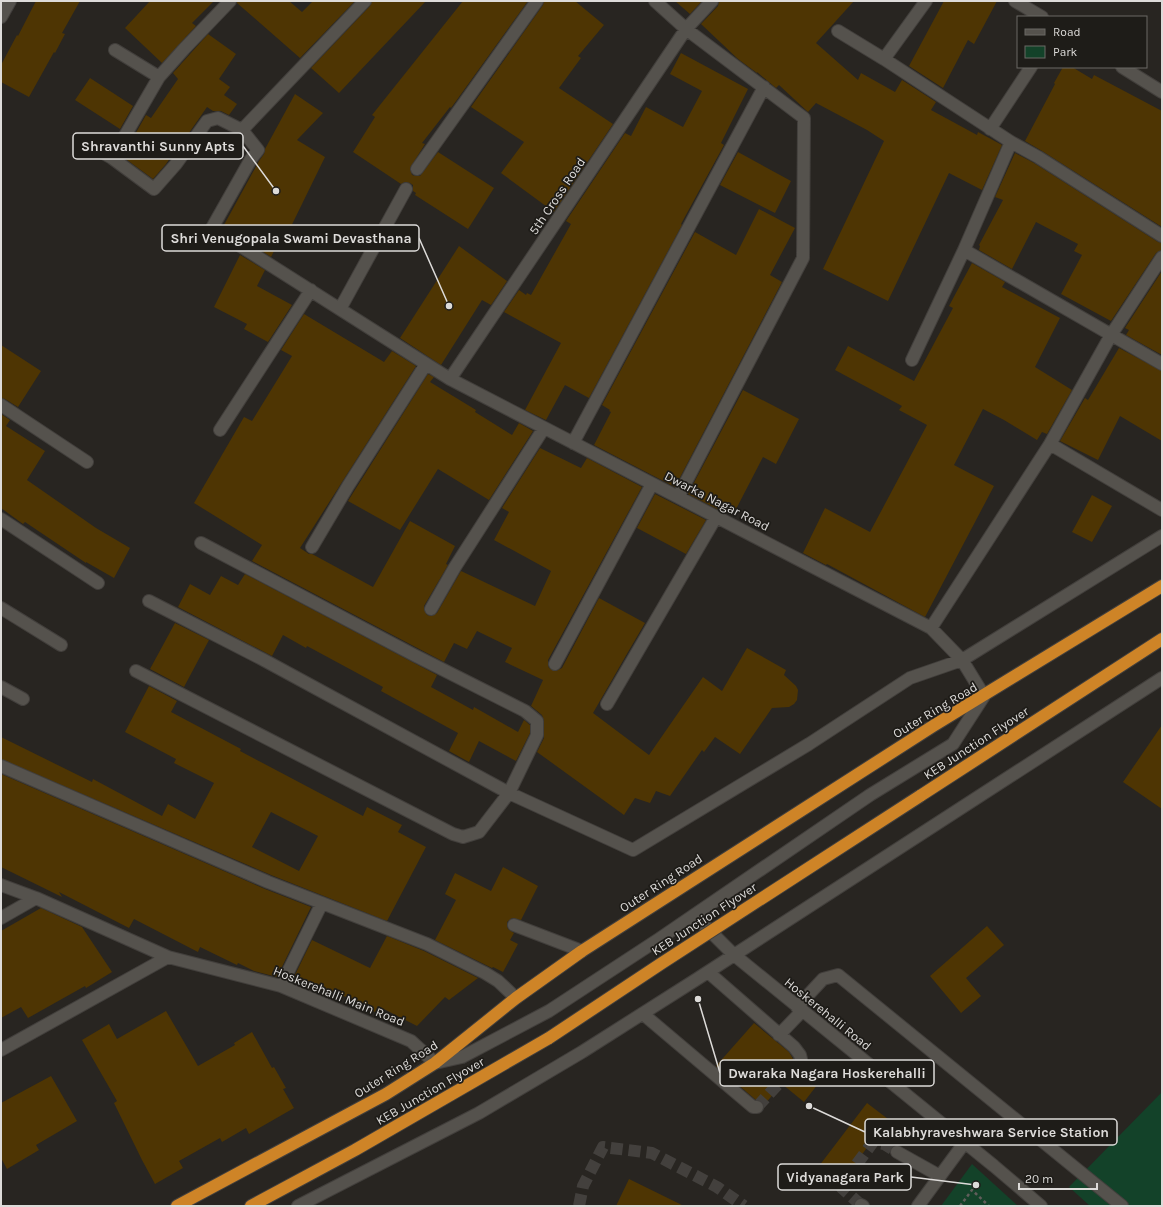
<svg xmlns="http://www.w3.org/2000/svg" width="1163" height="1207" viewBox="0 0 1163 1207" font-family="Karla,sans-serif">
<style>
.green{fill:#134229}
.building{fill:#4e3503;fill-rule:evenodd}
.lines{fill:none;stroke-linecap:round;stroke-linejoin:round}
.minor-tunnel{stroke:#43403d;stroke-width:12;stroke-dasharray:12 6;stroke-linecap:butt}
.minor-casing{stroke:#423f3c;stroke-width:14}
.highway-casing{stroke:#423f3c;stroke-width:14}
.path{stroke:#615e5b;stroke-width:2.5;stroke-dasharray:3 3;stroke-linecap:butt}
.minor{stroke:#55524d;stroke-width:12}
.highway{stroke:#ce8427;stroke-width:12}
.highway-bridge-casing{stroke:#423f3c;stroke-width:14;stroke-linecap:butt}
.highway-bridge{stroke:#ce8427;stroke-width:12}
.labels{text-anchor:middle;dominant-baseline:central;stroke-width:3.5;stroke-linejoin:round;paint-order:stroke}
.street-label{font-size:13px;fill:#dddbd9;stroke:#1e1c18}
.leader{fill:none;stroke:#dddbd9;stroke-width:1.5}
.callout-dot{fill:#dddbd9;stroke:#1e1c18;stroke-width:1.5}
.callout{fill:#1e1c18;stroke:#dddbd9;stroke-width:1.5}
.callout-label{font-size:14px;text-anchor:middle;font-weight:bold;fill:#dddbd9}
</style>
<rect width="100%" height="100%" fill="#282521"/>
<path class="green" d="M 1162,1092 L 1162,1206 L 1090,1206 L 1069,1187 Z
M 972,1164 L 1018,1206 L 941,1206 Z"/>
<path class="building" d="M 36,1 L 80,1 L 62,33 L 65,34 L 55,53 L 54,52 L 29,97 L 1,82 L 1,65 L 17,35 L 18,36 Z
M 150,1 L 214,1 L 192,23 L 196,26 L 162,63 L 125,28 Z
M 237,1 L 289,1 L 302,12 L 313,1 L 355,1 L 300,58 L 237,3 Z
M 372,1 L 426,1 L 339,93 L 311,68 L 370,6 Z
M 463,1 L 528,1 L 451,108 L 450,107 L 422,143 L 425,144 L 410,168 L 412,175 L 416,176 L 420,176 L 438,152 L 494,188 L 468,229 L 415,195 L 416,193 L 413,191 L 413,185 L 410,183 L 405,182 L 401,184 L 353,152 L 375,117 L 372,115 Z
M 544,1 L 575,1 L 604,25 L 578,56 L 581,58 L 559,88 L 613,124 L 554,212 L 501,173 L 524,142 L 471,107 L 543,5 Z
M 675,1 L 702,1 L 690,14 Z
M 719,1 L 854,1 L 816,43 L 858,80 L 861,73 L 895,92 L 902,80 L 936,102 L 931,110 L 977,135 L 978,132 L 1002,145 L 982,190 L 949,173 L 888,301 L 823,269 L 884,141 L 867,130 L 816,103 L 808,112 L 779,85 L 776,88 L 757,72 L 757,73 L 738,59 L 701,24 L 718,6 Z
M 944,1 L 997,1 L 974,44 L 968,40 L 943,88 L 909,66 Z
M 208,34 L 236,54 L 219,79 L 230,87 L 224,95 L 237,104 L 229,115 L 221,111 L 213,111 L 207,107 L 182,143 L 181,142 L 166,164 L 153,179 L 123,157 L 135,139 L 133,138 L 146,115 L 151,118 L 178,79 L 173,73 Z
M 681,53 L 748,89 L 721,143 L 724,145 L 681,224 L 682,225 L 589,398 L 565,385 L 546,420 L 525,410 L 561,343 L 504,312 L 519,290 L 526,295 L 527,293 L 531,295 L 571,224 L 566,221 L 625,133 L 631,136 L 646,107 L 683,127 L 702,91 L 670,74 Z
M 1063,67 L 1072,67 L 1092,79 L 1094,75 L 1162,111 L 1162,227 L 1042,151 L 1025,141 L 1055,84 L 1054,83 Z
M 90,78 L 133,106 L 120,129 L 75,100 Z
M 295,94 L 323,113 L 297,140 L 325,157 L 279,251 L 275,249 L 271,257 L 247,241 L 249,237 L 224,225 L 259,161 L 264,154 L 265,149 Z
M 738,152 L 791,181 L 775,213 L 720,185 Z
M 1015,153 L 1034,163 L 1158,242 L 1162,243 L 1162,250 L 1156,253 L 1111,321 L 1061,294 L 1082,255 L 1074,251 L 1078,244 L 1036,222 L 1012,269 L 979,250 L 980,246 L 979,245 L 1003,200 L 995,197 Z
M 759,209 L 795,228 L 770,275 L 782,282 L 675,487 L 594,445 L 611,412 L 609,411 L 610,410 L 602,405 L 695,232 L 736,255 Z
M 459,246 L 507,281 L 491,305 L 482,300 L 441,365 L 400,338 Z
M 240,255 L 265,270 L 257,286 L 292,305 L 268,342 L 244,329 L 247,324 L 214,307 Z
M 972,263 L 1005,282 L 1002,287 L 1060,318 L 1035,367 L 1072,390 L 1047,434 L 1042,432 L 1037,440 L 1004,420 L 983,409 L 954,465 L 994,486 L 925,617 L 827,564 L 826,565 L 803,553 L 825,508 L 870,532 L 927,425 L 899,410 L 902,406 L 835,370 L 848,346 L 914,381 L 953,308 L 949,306 Z
M 1162,271 L 1162,355 L 1126,335 L 1129,330 L 1125,328 Z
M 304,314 L 384,362 L 392,351 L 416,366 L 300,548 L 309,554 L 312,554 L 373,587 L 410,521 L 455,546 L 446,564 L 448,565 L 424,606 L 424,609 L 427,615 L 431,616 L 437,613 L 461,571 L 535,606 L 551,571 L 494,540 L 509,512 L 502,508 L 540,448 L 581,468 L 587,458 L 642,487 L 548,660 L 548,665 L 549,668 L 556,671 L 562,668 L 599,598 L 645,623 L 628,652 L 593,713 L 649,755 L 703,677 L 722,691 L 747,648 L 786,670 L 784,675 L 796,686 L 798,690 L 797,700 L 794,704 L 789,707 L 772,708 L 740,754 L 715,737 L 704,752 L 702,750 L 670,796 L 656,791 L 650,803 L 635,798 L 624,815 L 537,752 L 544,738 L 544,721 L 542,715 L 531,706 L 543,680 L 505,662 L 512,648 L 477,631 L 467,649 L 454,643 L 444,662 L 252,561 L 262,545 L 194,503 L 244,417 L 252,421 L 292,356 L 281,350 Z
M 1,345 L 41,371 L 18,407 L 5,399 L 1,398 Z
M 1119,348 L 1162,371 L 1162,441 L 1120,416 L 1098,460 L 1060,441 L 1085,398 L 1088,400 Z
M 428,374 L 434,377 L 430,382 L 476,410 L 475,412 L 512,435 L 519,423 L 533,431 L 489,500 L 438,469 L 400,530 L 348,501 Z
M 743,390 L 799,419 L 776,464 L 763,457 L 733,515 L 718,507 L 717,509 L 688,494 Z
M 1,414 L 10,420 L 6,426 L 45,451 L 27,480 L 96,528 L 130,548 L 114,578 L 86,562 L 86,563 L 25,522 L 23,524 L 1,508 Z
M 655,494 L 706,520 L 686,554 L 637,528 Z
M 1092,495 L 1112,506 L 1092,542 L 1072,532 Z
M 245,574 L 437,675 L 431,687 L 473,710 L 474,707 L 518,732 L 524,720 L 530,725 L 530,733 L 516,761 L 479,741 L 469,762 L 449,751 L 458,733 L 381,691 L 383,687 L 307,646 L 306,648 L 283,635 L 272,656 L 178,607 L 190,584 L 210,595 L 221,576 L 238,585 Z
M 175,623 L 209,640 L 184,687 L 150,669 Z
M 149,686 L 177,701 L 171,712 L 241,749 L 240,751 L 363,816 L 367,807 L 402,825 L 398,832 L 426,847 L 387,921 L 271,875 L 1,759 L 1,737 L 92,782 L 93,779 L 162,816 L 168,804 L 195,819 L 214,783 L 174,763 L 176,759 L 125,732 ZM 271,812 L 318,836 L 299,871 L 252,847 Z
M 1162,725 L 1162,809 L 1123,782 Z
M 1,774 L 265,889 L 311,907 L 277,977 L 254,971 L 238,963 L 237,965 L 200,947 L 198,952 L 134,919 L 129,928 L 59,892 L 62,897 L 1,867 Z
M 503,867 L 538,886 L 521,920 L 512,918 L 507,922 L 507,926 L 508,929 L 514,933 L 510,940 L 518,944 L 503,972 L 493,967 L 492,968 L 435,940 L 456,900 L 445,894 L 455,873 L 491,891 Z
M 41,908 L 82,927 L 112,972 L 86,988 L 85,986 L 28,1018 L 21,1007 L 1,1018 L 1,931 Z
M 987,926 L 1004,945 L 966,978 L 981,996 L 961,1013 L 930,976 Z
M 387,936 L 424,951 L 478,978 L 449,1000 L 445,997 L 417,1026 L 378,1006 L 375,1012 L 344,996 L 342,999 L 294,977 L 312,940 L 370,968 Z
M 166,1011 L 198,1066 L 235,1045 L 234,1043 L 252,1032 L 272,1068 L 274,1067 L 286,1088 L 283,1089 L 294,1108 L 249,1134 L 246,1128 L 222,1142 L 220,1138 L 179,1161 L 183,1168 L 155,1184 L 142,1160 L 114,1103 L 117,1101 L 82,1040 L 109,1024 L 117,1039 Z
M 754,1023 L 789,1052 L 796,1064 L 799,1066 L 804,1066 L 821,1080 L 804,1102 L 782,1084 L 764,1105 L 761,1101 L 756,1100 L 716,1066 Z
M 51,1076 L 77,1121 L 36,1145 L 39,1150 L 7,1169 L 1,1158 L 1,1103 Z
M 867,1103 L 888,1119 L 841,1183 L 819,1166 Z
M 629,1179 L 684,1206 L 616,1206 Z"/>
<g class="lines">
<path class="minor-tunnel" d="M 757,1107 L 801,1059
M 861,1205 L 842,1188 L 843,1183 L 873,1142 L 884,1144 L 897,1152
M 579,1206 L 583,1186 L 603,1147 L 652,1153 L 717,1187 L 744,1206"/>
<defs>
<path id="minor" d="M 655,1 L 686,29 L 804,118 L 803,258 L 678,497
M 1015,1 L 1042,17
M 1,17 L 10,1
M 838,31 L 884,59 L 1011,142 L 1038,157 L 1162,236
M 115,50 L 159,77
M 884,59 L 926,1
M 1122,67 L 1162,92
M 990,129 L 1031,67
M 242,130 L 365,1
M 89,145 L 112,158
M 417,169 L 537,1
M 964,250 L 1162,364
M 340,309 L 406,189
M 912,360 L 964,250 L 1011,142
M 450,379 L 686,29 L 712,1
M 1,405 L 87,462
M 220,430 L 311,290
M 573,443 L 764,87
M 1050,444 L 1162,510
M 1,519 L 98,583
M 312,547 L 348,486 L 426,364
M 149,601 L 262,659 L 509,793 L 633,850 L 809,744 L 910,678 L 962,660 L 1162,536
M 1,608 L 61,645
M 431,609 L 455,567 L 544,428
M 931,628 L 1050,444 L 1111,335 L 1162,257
M 555,664 L 652,484
M 136,671 L 453,834 L 463,837 L 479,832 L 509,793 L 537,735 L 537,721 L 525,711 L 414,655 L 201,543
M 1,687 L 23,699
M 607,704 L 716,517
M 1,766 L 268,882 L 427,944 L 485,973 L 498,981 L 516,998
M 1,885 L 36,898 L 168,957 L 281,986 L 411,1041 L 435,1063 L 462,1057 L 549,1011 L 659,939 L 870,795 L 953,744 L 984,696 L 962,660 L 931,628 L 450,379 L 212,228 L 251,159 L 258,150 L 242,130 L 218,118 L 207,121 L 176,164 L 154,189 L 112,158 L 159,77 L 184,49 L 230,1
M 694,915 L 733,954 L 994,1166 L 1041,1206
M 1,918 L 36,898
M 514,925 L 582,951
M 708,972 L 794,1047 L 800,1055 L 801,1059
M 281,986 L 322,903
M 797,1007 L 823,979 L 838,975 L 1122,1206
M 643,1014 L 753,1107 L 757,1107
M 779,1035 L 802,1011
M 1,1050 L 168,957
M 897,1152 L 940,1176
M 861,1205 L 863,1206
M 298,1206 L 479,1113 L 582,1052 L 697,979 L 1162,678
M 918,1206 L 965,1142"/>
<path id="highway" d="M 920,796 L 1162,639
M 177,1206 L 386,1094 L 435,1063 L 516,998 L 582,951 L 933,726 L 1162,586
M 251,1206 L 355,1150 L 549,1038"/>
</defs>
<use href="#minor" class="minor-casing"/>
<use href="#highway" class="highway-casing"/>
<path class="path" d="M 960,1206 L 972,1190 L 989,1206"/>
<use href="#minor" class="minor"/>
<use href="#highway" class="highway"/>
<defs>
<path id="highway-bridge" d="M 549,1038 L 662,963 L 920,796"/>
</defs>
<use href="#highway-bridge" class="highway-bridge-casing"/>
<use href="#highway-bridge" class="highway-bridge"/>
</g>
<g class="labels">
<g class="street-label">
<text transform="translate(557 196) rotate(-56)">5th Cross Road</text>
<text transform="translate(717 501) rotate(27)">Dwarka Nagar Road</text>
<text transform="translate(935 710) rotate(-31)">Outer Ring Road</text>
<text transform="translate(976 743) rotate(-33)">KEB Junction Flyover</text>
<text transform="translate(661 883) rotate(-33)">Outer Ring Road</text>
<text transform="translate(704 919) rotate(-33)">KEB Junction Flyover</text>
<text transform="translate(339 996) rotate(22)">Hoskerehalli Main Road</text>
<text transform="translate(828 1014) rotate(39)">Hoskerehalli Road</text>
<text transform="translate(396 1069) rotate(-32)">Outer Ring Road</text>
<text transform="translate(430 1091) rotate(-30)">KEB Junction Flyover</text>
</g>
</g>
<path class="leader" d="M276 191L243 146M449 306L419 238M698 999L720 1073M809 1106L865 1132M976 1185L911 1177"/>
<g class="callout-dot">
<circle cx="276" cy="191" r="4"/>
<circle cx="449" cy="306" r="4"/>
<circle cx="698" cy="999" r="4"/>
<circle cx="809" cy="1106" r="4"/>
<circle cx="976" cy="1185" r="4"/>
</g>
<g class="callout">
<rect x="73" y="133" width="170" height="26" rx="4"/>
<rect x="162" y="225" width="257" height="26" rx="4"/>
<rect x="720" y="1060" width="214" height="26" rx="4"/>
<rect x="865" y="1119" width="252" height="26" rx="4"/>
<rect x="778" y="1164" width="133" height="26" rx="4"/>
</g>
<g class="callout-label">
<text x="158" y="151">Shravanthi Sunny Apts</text>
<text x="291" y="243">Shri Venugopala Swami Devasthana</text>
<text x="827" y="1078">Dwaraka Nagara Hoskerehalli</text>
<text x="991" y="1137">Kalabhyraveshwara Service Station</text>
<text x="845" y="1182">Vidyanagara Park</text>
</g>
<rect width="1163" height="1207" fill="none" stroke="#dddbd9" stroke-width="4"/>
<rect x="1017" y="16" width="130" height="52" fill="#1e1c18" stroke="#6a6865"/>
<rect x="1025" y="29" width="20" height="6" fill="#55524d" stroke="#6a6865"/>
<text x="1053" y="36" font-size="12" fill="#dddbd9">Road</text>
<rect x="1025" y="46" width="20" height="12" fill="#134229" stroke="#6a6865"/>
<text x="1053" y="56" font-size="12" fill="#dddbd9">Park</text>
<path d="M1019 1183v6h78v-6" fill="none" stroke="#dddbd9" stroke-width="2"/>
<text x="1025" y="1183" font-size="12" fill="#dddbd9" stroke="#1e1c18" stroke-width="3" paint-order="stroke">20 m</text>
</svg>
